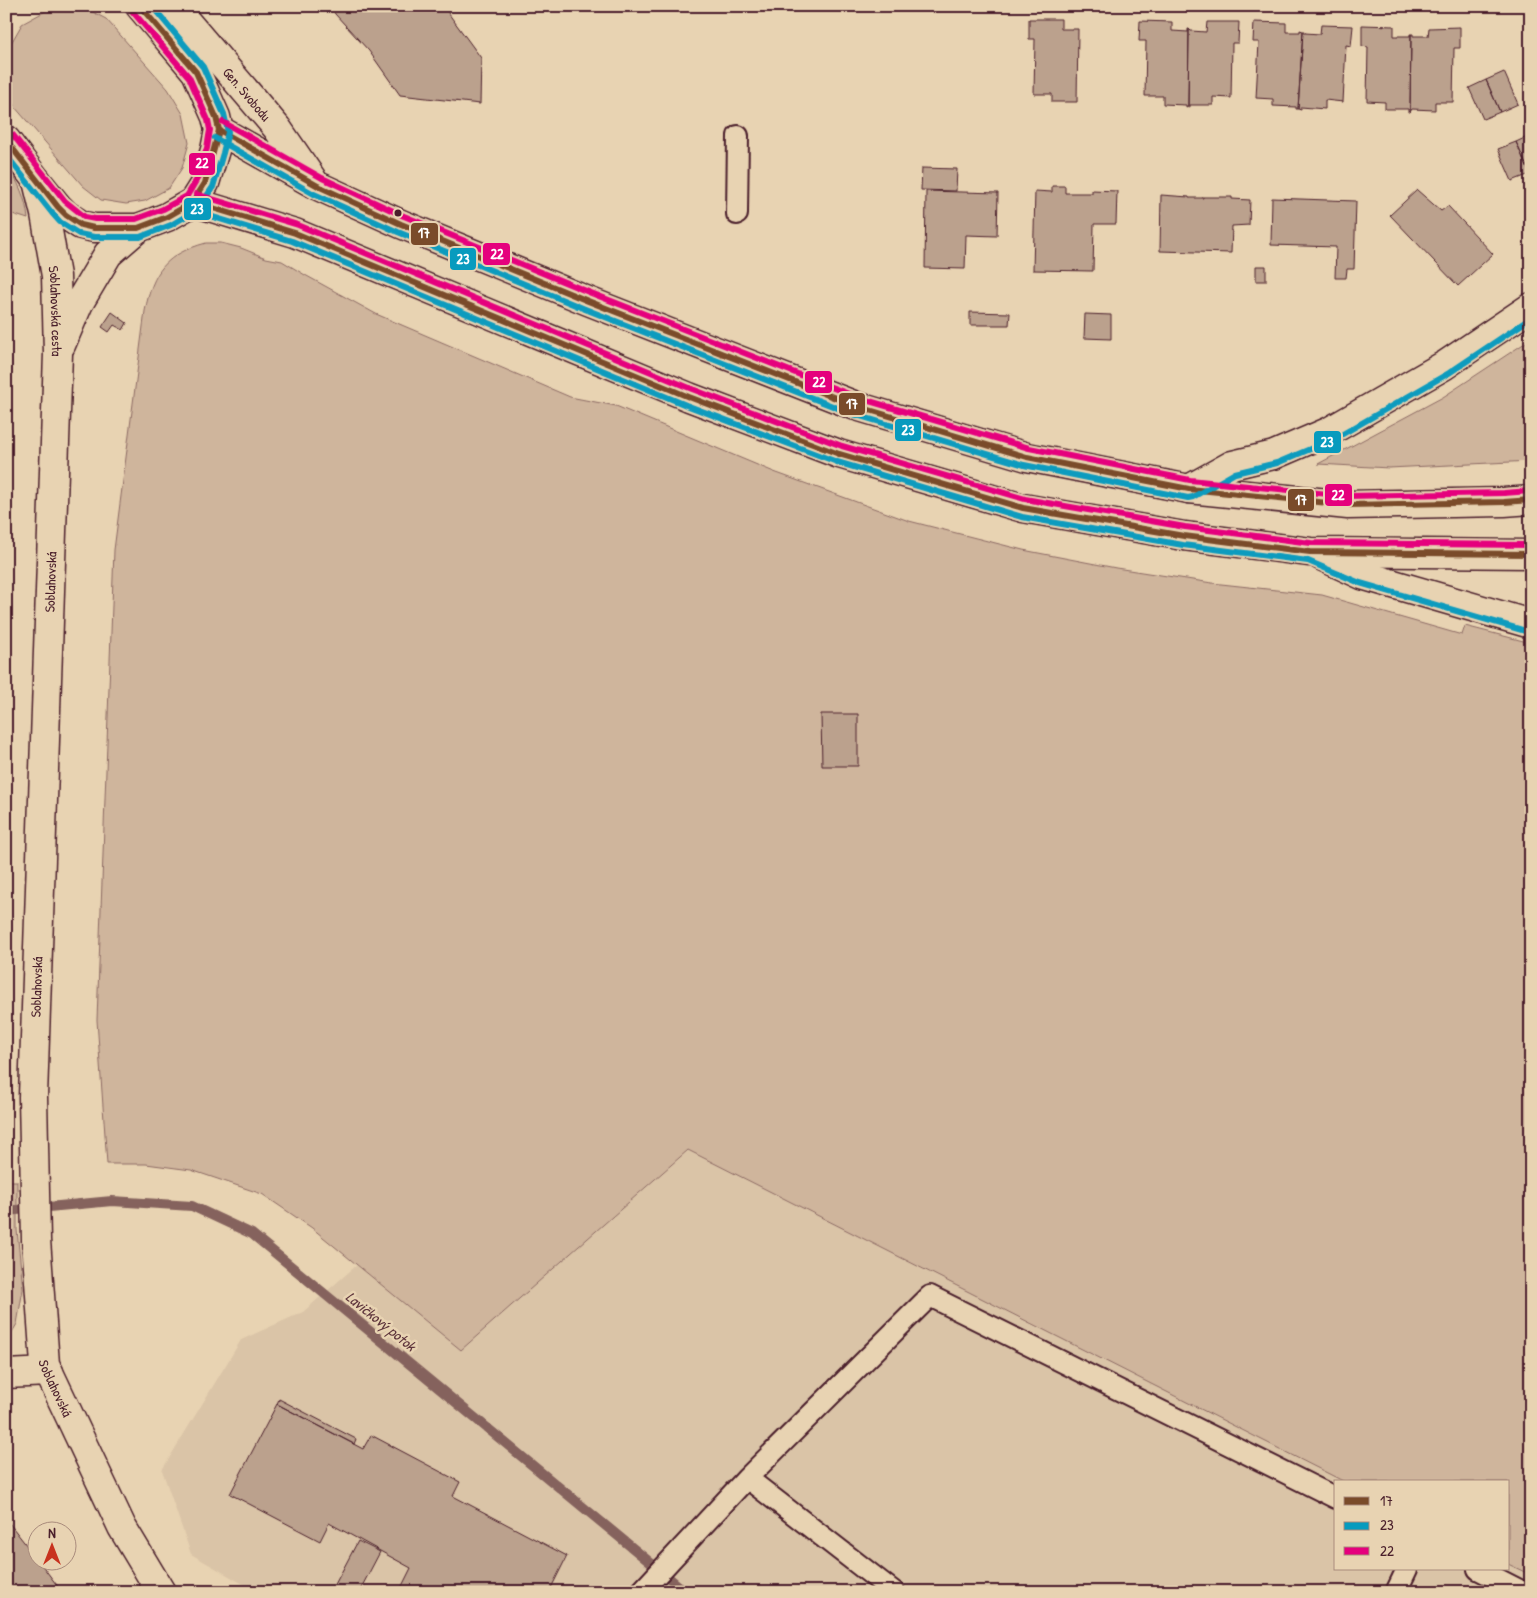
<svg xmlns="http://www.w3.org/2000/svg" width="1537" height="1598" viewBox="0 0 1537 1598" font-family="'Patrick Hand',sans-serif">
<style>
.built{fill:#dac4a7}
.green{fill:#cfb59c;stroke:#8c6a64}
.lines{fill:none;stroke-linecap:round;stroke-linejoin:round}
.stream{stroke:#85625d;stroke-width:10}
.building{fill:#bba18d;stroke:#4a1f2b}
.lane-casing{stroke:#4a1f2b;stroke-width:24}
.street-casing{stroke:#4a1f2b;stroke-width:31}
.secondary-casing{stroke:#4a1f2b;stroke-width:31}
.lane{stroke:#e8d3b2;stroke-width:20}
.street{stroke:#e8d3b2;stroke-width:28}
.secondary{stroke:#e8d3b2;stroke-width:28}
.bus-1-casing{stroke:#e8d3b2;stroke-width:10}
.bus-2-casing{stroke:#e8d3b2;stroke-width:10}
.bus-3-casing{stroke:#e8d3b2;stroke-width:10}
.bus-1{stroke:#7a4b2a;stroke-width:6}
.bus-2{stroke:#079bbe;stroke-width:6}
.bus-3{stroke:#e5007d;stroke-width:6}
.bus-dot{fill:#4a1f2b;stroke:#e8d3b2;stroke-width:2}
.labels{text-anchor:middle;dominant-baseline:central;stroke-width:5;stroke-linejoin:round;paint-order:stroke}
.street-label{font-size:14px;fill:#4a1f2b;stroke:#e8d3b2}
.water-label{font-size:15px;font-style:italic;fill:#5e353c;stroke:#e8d3b2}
.line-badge{stroke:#e8d3b2;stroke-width:2}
.badge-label{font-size:14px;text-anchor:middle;font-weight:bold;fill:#fff}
</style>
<rect width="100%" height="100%" fill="#e8d3b2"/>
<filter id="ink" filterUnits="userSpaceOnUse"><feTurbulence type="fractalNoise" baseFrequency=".02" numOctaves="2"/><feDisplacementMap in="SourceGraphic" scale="10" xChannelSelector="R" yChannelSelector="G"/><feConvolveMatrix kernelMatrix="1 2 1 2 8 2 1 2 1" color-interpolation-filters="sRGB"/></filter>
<g filter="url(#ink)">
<path class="built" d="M 688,1150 L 1345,1482 L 1336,1482 L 1336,1569 L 1508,1569 L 1508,1564 L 1531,1575 L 1531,1592 L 257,1592 L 191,1554 L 162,1470 L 241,1340 L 303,1312 L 357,1265 L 461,1349 Z"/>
<path class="green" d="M 51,8 L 85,8 L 106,19 L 168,89 L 183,114 L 189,143 L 182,168 L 169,188 L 145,201 L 126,204 L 101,200 L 83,186 L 14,106 L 6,89 L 6,58 L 10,45 L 22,24 Z
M 6,164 C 18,181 26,198 28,219 L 6,212 Z
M 206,243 L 221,243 L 241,248 L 266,258 L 282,261 L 305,275 L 376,314 L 570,397 L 616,406 L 774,472 L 909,521 L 1023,550 L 1116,568 L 1212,583 L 1322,595 L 1462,635 L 1465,626 L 1531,643 L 1531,1575 L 1508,1564 L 1508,1482 L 1345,1482 L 688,1150 L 461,1350 L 312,1228 L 262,1194 L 191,1170 L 146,1164 L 107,1164 L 97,1020 L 114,550 L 145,311 C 153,271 166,254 206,243 Z
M 1531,339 L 1531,461 L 1389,468 L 1318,464 L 1443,397 Z
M 6,1181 L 17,1181 L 17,1230 L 23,1289 L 17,1324 L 6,1342 Z"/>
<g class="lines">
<path class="stream" d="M 6,1211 L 112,1201 L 192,1206 L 252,1234 L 686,1592"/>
</g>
<path class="building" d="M 332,6 L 443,6 L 481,58 L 480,104 L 400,95 L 369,51 L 335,14 Z
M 1029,19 L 1061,19 L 1061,29 L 1078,29 L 1077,102 L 1052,102 L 1052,94 L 1034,94 L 1035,39 L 1029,39 Z
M 1140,21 L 1172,22 L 1172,31 L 1188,32 L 1188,29 L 1189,29 L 1188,106 L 1186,107 L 1186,105 L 1163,104 L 1163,96 L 1145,96 L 1146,41 L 1139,41 Z
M 1207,22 L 1239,22 L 1238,43 L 1232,43 L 1231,98 L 1213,97 L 1213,105 L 1190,105 L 1190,107 L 1188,106 L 1189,29 L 1191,31 L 1206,32 Z
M 1254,22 L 1286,23 L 1286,32 L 1300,32 L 1300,30 L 1303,31 L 1298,109 L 1296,109 L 1296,107 L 1273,106 L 1273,99 L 1256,98 L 1259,42 L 1253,42 Z
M 1321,25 L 1353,26 L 1351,46 L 1346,45 L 1343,102 L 1325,100 L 1325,109 L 1301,107 L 1301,110 L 1298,109 L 1303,31 L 1305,31 L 1305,33 L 1320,34 Z
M 1362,25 L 1394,26 L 1394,36 L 1410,36 L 1410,34 L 1411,34 L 1410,112 L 1408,112 L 1408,109 L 1385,109 L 1385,102 L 1367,101 L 1368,47 L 1362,46 Z
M 1460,27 L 1460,48 L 1454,48 L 1453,102 L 1435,102 L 1435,110 L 1412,109 L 1410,112 L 1411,34 L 1413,34 L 1413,36 L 1428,36 L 1429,28 Z
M 1504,72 L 1518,104 L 1500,112 L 1486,80 Z
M 1486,80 L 1500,112 L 1483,119 L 1469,88 Z
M 1531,135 L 1531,173 L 1530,174 L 1516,142 Z
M 1516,142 L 1530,174 L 1512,181 L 1498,149 Z
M 922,168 L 957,169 L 956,191 L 921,190 Z
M 1052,186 L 1065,186 L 1065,193 L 1092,193 L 1092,190 L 1117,191 L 1116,224 L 1094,224 L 1093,271 L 1033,270 L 1035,191 L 1052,192 Z
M 1417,190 L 1441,211 L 1448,206 L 1493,254 L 1458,286 L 1390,215 Z
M 926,191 L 998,193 L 997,236 L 966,235 L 965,269 L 925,268 Z
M 1161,195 L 1189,197 L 1189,198 L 1203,198 L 1203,197 L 1232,197 L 1232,199 L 1250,200 L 1249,225 L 1232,226 L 1231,253 L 1160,251 Z
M 1272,198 L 1356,201 L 1354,269 L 1347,269 L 1346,278 L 1335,278 L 1336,247 L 1271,245 Z
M 1256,266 L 1266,266 L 1266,281 L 1256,281 Z
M 112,312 L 127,323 L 123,330 L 114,325 L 109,332 L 102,327 Z
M 970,312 L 1010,313 L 1009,325 L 970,325 Z
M 1085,314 L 1111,315 L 1111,339 L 1084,338 Z
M 821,714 L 858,714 L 858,766 L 822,766 Z
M 279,1399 L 356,1439 L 354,1444 L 277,1404 Z
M 277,1404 L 363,1449 L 371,1435 L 460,1482 L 453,1496 L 567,1556 L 549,1592 L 399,1592 L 411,1568 L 329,1523 L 320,1541 L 230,1494 Z
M 6,1519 L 38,1560 L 62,1592 L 6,1592 Z
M 358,1541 L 380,1552 L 359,1592 L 331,1592 Z"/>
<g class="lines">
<defs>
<path id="lane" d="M 737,214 L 738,136
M 1478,1569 L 1523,1592
M 641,1592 L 747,1478
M 894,1592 L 747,1478 L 930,1296 L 1336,1498
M 1396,1592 L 1407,1569"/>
<g id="street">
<path id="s1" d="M 173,6 L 277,128 L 312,179"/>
<path d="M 219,130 L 318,186 L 401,224 L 588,301 L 856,406 L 1027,457 L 1189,489 L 1348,505 L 1504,502 L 1531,500"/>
<path d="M 193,202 L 295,233 L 689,397 L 839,454 L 1023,508 L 1184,536 L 1310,552 L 1531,554"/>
<path d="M 1189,489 L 1232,465 L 1274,455 L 1330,431 L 1445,365 L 1531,307"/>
<path d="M 1321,556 L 1362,575 L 1531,624"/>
<path d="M 6,1374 L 49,1372"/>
</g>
<g id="secondary">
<path d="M 6,140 L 37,181 L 58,207 L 66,215 L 81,225 L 94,228 L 138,228 L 167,217 L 193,202 L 205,183 L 215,150 L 219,130 L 216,117 L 196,72 L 140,6"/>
<path id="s2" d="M 37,181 L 45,214 L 56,276 L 58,353 L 33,1097 L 36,1240 L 45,1364 L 122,1527 L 161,1592"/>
<path d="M 61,345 L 79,303 L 108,254 L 138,228"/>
</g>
</defs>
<use href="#lane" class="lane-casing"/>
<use href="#street" class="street-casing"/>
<use href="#secondary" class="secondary-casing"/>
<use href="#lane" class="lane"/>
<use href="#street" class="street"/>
<use href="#secondary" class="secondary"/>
<defs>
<path id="bus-1" d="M 219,130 L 318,186 L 401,224 L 588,301 L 856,406 L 1027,457 L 1189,489 L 1348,505 L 1504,502 L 1531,500
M 6,140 L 58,207 L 66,215 L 81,225 L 94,228 L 138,228 L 167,217 L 193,202 L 205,183 L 219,130 L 216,117 L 196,72 L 140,6
M 193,202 L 295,233 L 689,397 L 839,454 L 1023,508 L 1184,536 L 1310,552 L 1531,554"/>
<path id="bus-2" d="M 215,138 L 314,194 L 398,232 L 585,309 L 853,414 L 1024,465 L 1188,498 L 1193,497 L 1235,473 L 1277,463 L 1334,439 L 1449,373 L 1531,318
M 6,155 L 52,213 L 60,222 L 79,234 L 94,237 L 140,237 L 171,225 L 198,209 L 213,187 L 223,153 L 228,132 L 224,114 L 203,67 L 152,6
M 190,210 L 292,241 L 686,405 L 837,462 L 1022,517 L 1183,545 L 1308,561 L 1360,583 L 1529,632"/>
<path id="bus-3" d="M 223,122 L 322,178 L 404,216 L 591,293 L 859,398 L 1029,448 L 1190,480 L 1348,496 L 1504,493 L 1530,491
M 13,135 L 65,201 L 85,217 L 95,219 L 136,219 L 163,209 L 187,196 L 197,179 L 207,148 L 210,130 L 208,120 L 189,77 L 133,12
M 196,194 L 298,225 L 692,389 L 842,446 L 1025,499 L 1185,527 L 1311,543 L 1531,545"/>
</defs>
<use href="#bus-1" class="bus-1-casing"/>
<use href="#bus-2" class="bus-2-casing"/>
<use href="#bus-3" class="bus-3-casing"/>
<use href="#bus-1" class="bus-1"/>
<use href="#bus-2" class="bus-2"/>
<use href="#bus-3" class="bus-3"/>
</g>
</g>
<circle class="bus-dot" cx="398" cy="213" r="4.5"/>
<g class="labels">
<g class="street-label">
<text stroke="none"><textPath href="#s1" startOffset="115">Gen. Svobodu</textPath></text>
<text stroke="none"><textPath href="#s2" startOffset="132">Soblahovská cesta</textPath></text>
<text transform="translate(50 582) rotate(-88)">Soblahovská</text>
<text transform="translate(36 987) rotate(-88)">Soblahovská</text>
<text stroke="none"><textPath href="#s2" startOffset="1212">Soblahovská</textPath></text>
</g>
<g class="water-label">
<text transform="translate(381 1321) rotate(39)">Lavičkový potok</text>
</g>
</g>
<g class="line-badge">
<rect x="188" y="152" width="28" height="24" rx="5" fill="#e5007d"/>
<rect x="183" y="197" width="29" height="24" rx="5" fill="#079bbe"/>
<rect x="410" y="222" width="29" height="24" rx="5" fill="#7a4b2a"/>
<rect x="482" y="242" width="29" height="24" rx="5" fill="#e5007d"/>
<rect x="449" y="247" width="28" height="24" rx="5" fill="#079bbe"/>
<rect x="804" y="370" width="29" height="24" rx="5" fill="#e5007d"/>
<rect x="838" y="392" width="28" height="24" rx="5" fill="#7a4b2a"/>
<rect x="894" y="418" width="28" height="24" rx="5" fill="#079bbe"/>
<rect x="1313" y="430" width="29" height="24" rx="5" fill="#079bbe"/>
<rect x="1324" y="483" width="29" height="24" rx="5" fill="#e5007d"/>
<rect x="1287" y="488" width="28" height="24" rx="5" fill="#7a4b2a"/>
</g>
<g class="badge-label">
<text x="202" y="168">22</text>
<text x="197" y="214">23</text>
<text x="424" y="238">17</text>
<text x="497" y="259">22</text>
<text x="463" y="264">23</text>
<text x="819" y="387">22</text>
<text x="852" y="409">17</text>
<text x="908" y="435">23</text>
<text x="1327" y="447">23</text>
<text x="1338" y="500">22</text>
<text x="1301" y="505">17</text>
</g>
<rect width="1537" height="1598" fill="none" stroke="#e8d3b2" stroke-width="25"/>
<rect x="12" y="12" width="1512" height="1573" fill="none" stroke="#4a1f2b" stroke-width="2" filter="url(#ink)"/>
<rect x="1334" y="1480" width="175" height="90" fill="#e8d3b2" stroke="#a98b7c"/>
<rect x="1344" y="1497" width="25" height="8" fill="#7a4b2a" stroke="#a98b7c"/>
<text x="1380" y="1506" font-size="15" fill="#4a1f2b">17</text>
<rect x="1344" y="1522" width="25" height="8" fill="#079bbe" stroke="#a98b7c"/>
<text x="1380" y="1530" font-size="15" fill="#4a1f2b">23</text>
<rect x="1344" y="1547" width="25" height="8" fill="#e5007d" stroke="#a98b7c"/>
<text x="1380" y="1556" font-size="15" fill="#4a1f2b">22</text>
<g transform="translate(52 1546)"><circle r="24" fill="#e8d3b2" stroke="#a98b7c"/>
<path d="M0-4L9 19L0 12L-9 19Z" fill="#c8321e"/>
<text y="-8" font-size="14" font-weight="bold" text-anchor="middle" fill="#4a1f2b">N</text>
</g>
</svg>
